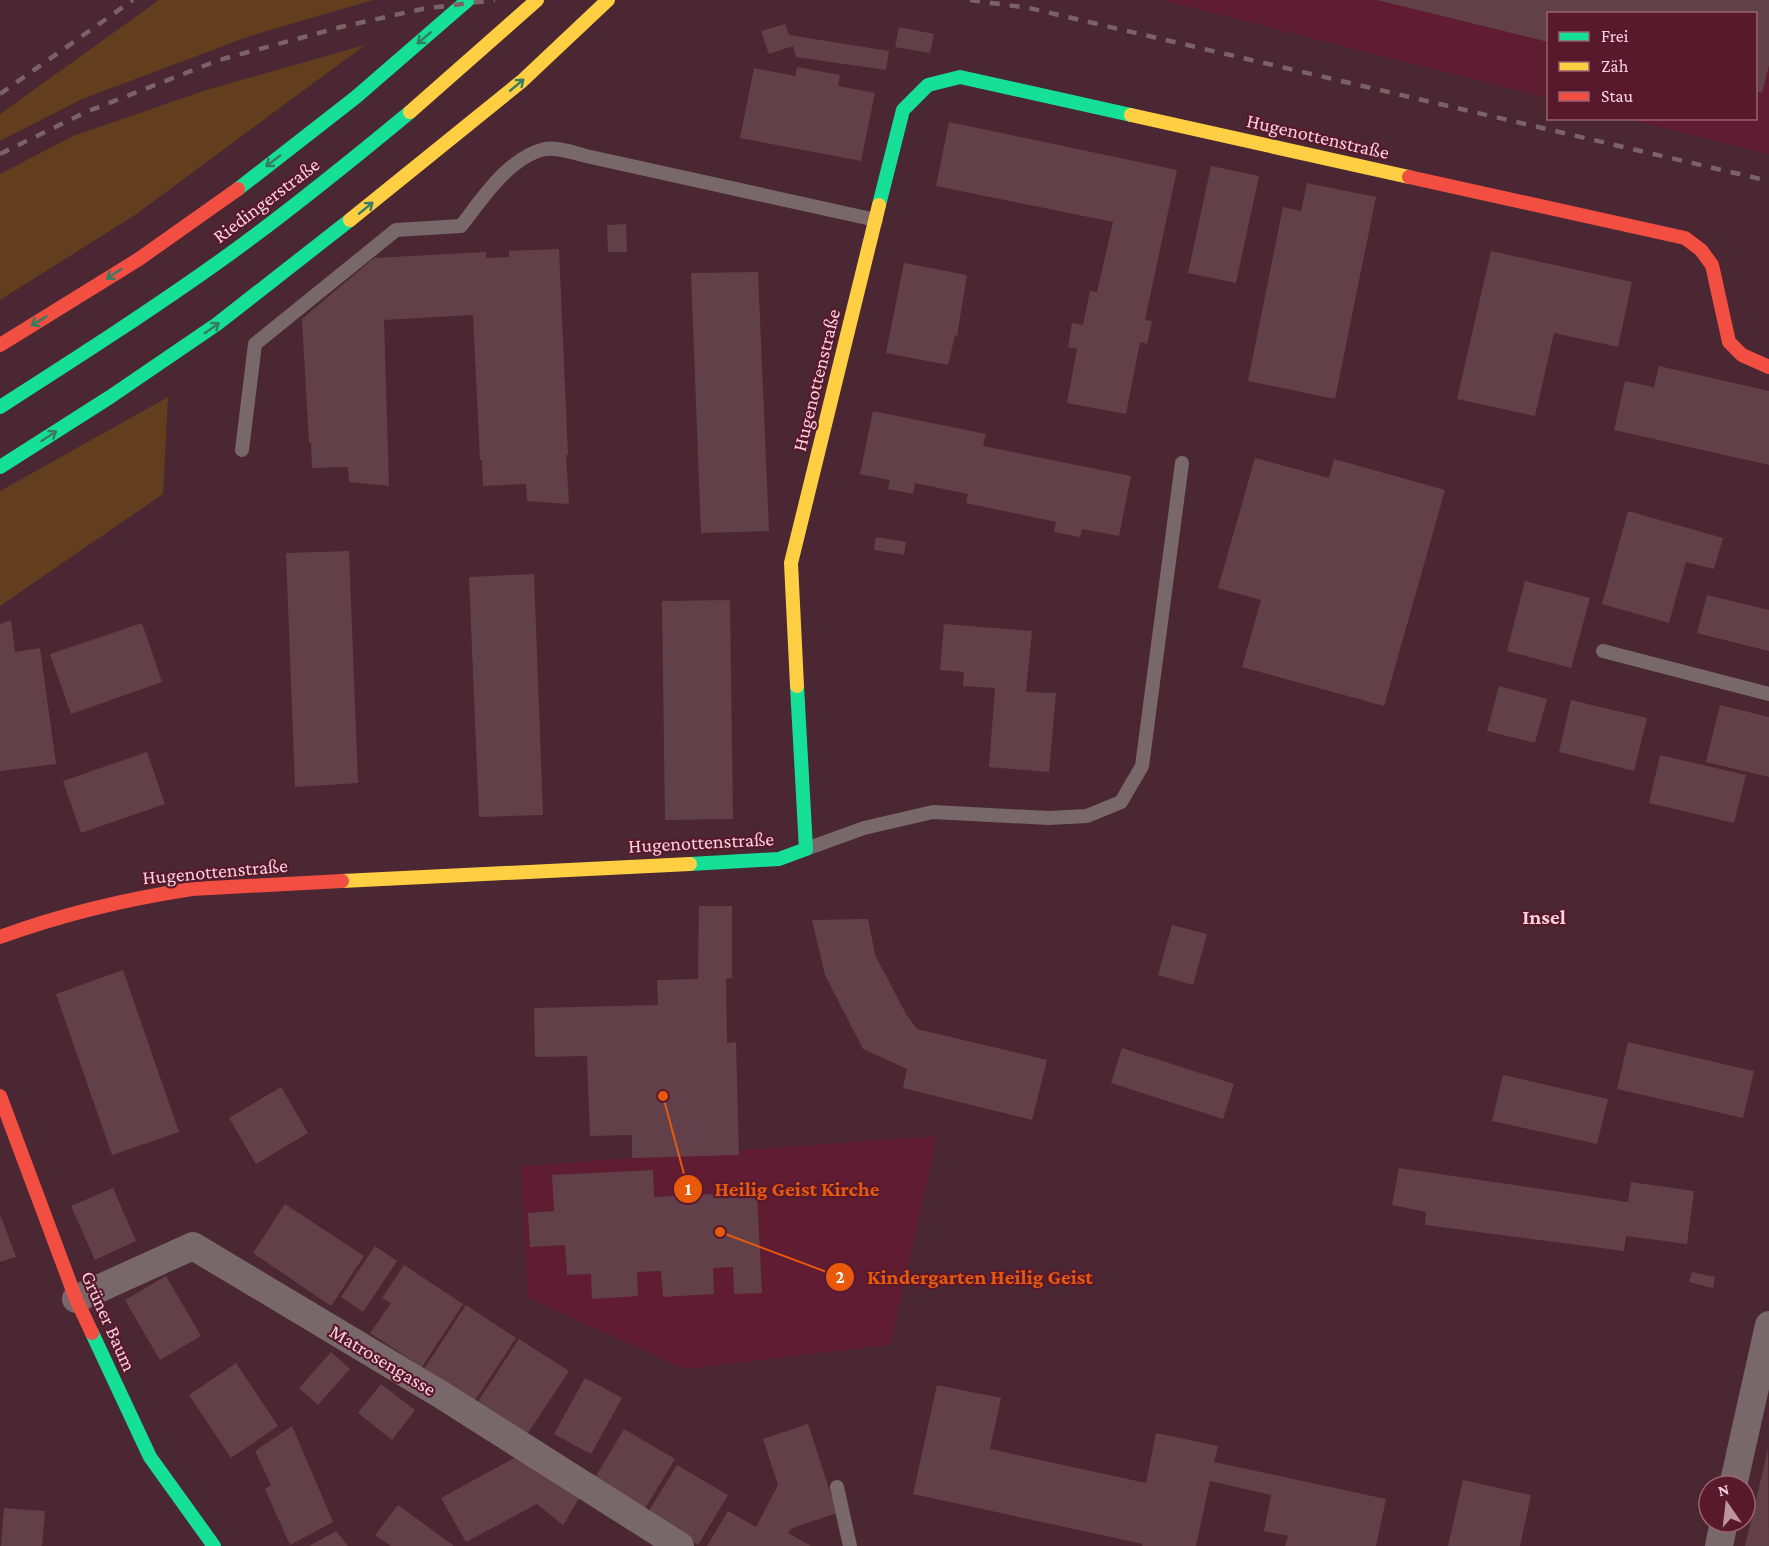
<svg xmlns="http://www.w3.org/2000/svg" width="1769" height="1546" viewBox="0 0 1769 1546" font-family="'Crimson Pro',serif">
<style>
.built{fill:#5f1c32}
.green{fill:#623d1e}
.building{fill:#62404a}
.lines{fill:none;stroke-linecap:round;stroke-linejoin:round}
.lane{stroke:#78676b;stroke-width:14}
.street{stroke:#78676b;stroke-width:28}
.fast{stroke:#16e098;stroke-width:14}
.slow{stroke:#ffcf43;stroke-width:14}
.jam{stroke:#f24e42;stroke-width:14}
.rail{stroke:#7a6269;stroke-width:4.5;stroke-dasharray:10 10;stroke-linecap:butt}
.oneway{stroke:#377c62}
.labels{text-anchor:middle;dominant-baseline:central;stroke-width:4.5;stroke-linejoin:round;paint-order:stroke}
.street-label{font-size:20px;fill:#fad0d9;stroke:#58192d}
.neighbourhood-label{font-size:21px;font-weight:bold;fill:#fad0d9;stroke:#58192d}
.leader{fill:none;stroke:#e8590c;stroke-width:2}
.callout-dot{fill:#e8590c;stroke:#58192d;stroke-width:2}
.mark-label{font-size:18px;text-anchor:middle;font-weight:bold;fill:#fff}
.callout-label{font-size:21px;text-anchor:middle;font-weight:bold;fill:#e8590c;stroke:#58192d;stroke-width:4.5;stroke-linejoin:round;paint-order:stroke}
</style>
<rect width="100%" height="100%" fill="#4a2732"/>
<path class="built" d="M 1161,0 L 1769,0 L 1769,154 L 1628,119 L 1756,118 L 1756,14 L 1548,14 L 1548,98 Z
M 937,1136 L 890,1345 L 685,1369 L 528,1298 L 521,1166 Z"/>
<path class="green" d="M 159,0 L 373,0 L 250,36 L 82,99 L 0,141 L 0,114 Z
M 365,45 L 135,215 L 0,300 L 0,174 L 73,136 L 206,90 Z
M 168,397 L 163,494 L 0,606 L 0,491 Z"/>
<path class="building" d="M 1377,0 L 1769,0 L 1769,65 L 1762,93 L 1756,91 L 1756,14 L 1548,14 L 1548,42 Z
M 785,24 L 789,35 L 889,51 L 886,70 L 796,57 L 793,46 L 769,54 L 761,31 Z
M 899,27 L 934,34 L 930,53 L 895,47 Z
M 797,67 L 840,75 L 838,86 L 875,93 L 861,161 L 740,138 L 754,68 L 795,76 Z
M 949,122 L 1177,170 L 1145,320 L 1152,321 L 1147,344 L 1140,342 L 1126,414 L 1067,403 L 1077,349 L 1068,347 L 1072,323 L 1083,325 L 1090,291 L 1097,292 L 1113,222 L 936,186 Z
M 1211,166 L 1259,176 L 1236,283 L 1188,273 Z
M 1307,183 L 1376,197 L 1335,399 L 1248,381 L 1283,207 L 1301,211 Z
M 626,224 L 627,252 L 608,252 L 607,225 Z
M 559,249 L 568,455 L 566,455 L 569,504 L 527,501 L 526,484 L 483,486 L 482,460 L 480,460 L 473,315 L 384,320 L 389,486 L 349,482 L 348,467 L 312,468 L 311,443 L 309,442 L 302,319 L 374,258 L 486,252 L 486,258 L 509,257 L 509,251 Z
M 1491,251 L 1632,282 L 1618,347 L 1554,333 L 1535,416 L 1457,399 Z
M 904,263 L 967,275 L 957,336 L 955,335 L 948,365 L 886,353 Z
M 758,272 L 769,531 L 701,533 L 691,273 Z
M 1659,366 L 1769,391 L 1769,465 L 1614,430 L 1625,381 L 1654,387 Z
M 873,411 L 986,434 L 983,446 L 1131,476 L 1119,536 L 1082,529 L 1080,537 L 1054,532 L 1056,522 L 966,503 L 968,494 L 915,483 L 913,494 L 888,489 L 890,480 L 860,474 Z
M 1255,458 L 1329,478 L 1334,459 L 1445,490 L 1384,706 L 1242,667 L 1261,600 L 1218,588 Z
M 1628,511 L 1723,538 L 1714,569 L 1686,562 L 1669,623 L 1602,604 Z
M 876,537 L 906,542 L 904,555 L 874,550 Z
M 349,551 L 358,783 L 295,787 L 286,553 Z
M 534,574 L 543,815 L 479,817 L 469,577 Z
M 1525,581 L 1590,598 L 1571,668 L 1507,651 Z
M 1707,595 L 1769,610 L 1769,651 L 1697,633 Z
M 730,600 L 733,819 L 665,820 L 662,601 Z
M 11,620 L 15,652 L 40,648 L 56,764 L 0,771 L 0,624 Z
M 142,623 L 162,682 L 71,714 L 50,654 Z
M 944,624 L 1032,631 L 1026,692 L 1056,693 L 1049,772 L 989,767 L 995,688 L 963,686 L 964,672 L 940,670 Z
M 1499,686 L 1547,699 L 1535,743 L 1487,731 Z
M 1571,700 L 1647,718 L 1634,771 L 1559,752 Z
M 1720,705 L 1769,717 L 1769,777 L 1706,762 Z
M 147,752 L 165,804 L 81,833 L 63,781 Z
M 1660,755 L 1746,775 L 1734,823 L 1649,803 Z
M 699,906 L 732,906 L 732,978 L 726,979 L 727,1043 L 736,1042 L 739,1155 L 632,1158 L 632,1135 L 590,1136 L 587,1056 L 535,1057 L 534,1008 L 658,1005 L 657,980 L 698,979 Z
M 868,919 L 875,955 L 906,1014 L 917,1029 L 1047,1060 L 1032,1120 L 903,1088 L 907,1069 L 863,1049 L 825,975 L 812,920 Z
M 1172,925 L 1207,934 L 1193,985 L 1158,975 Z
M 123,970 L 179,1132 L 112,1155 L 56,994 Z
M 1628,1042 L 1754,1071 L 1743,1118 L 1617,1089 Z
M 1122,1048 L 1234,1084 L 1223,1119 L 1111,1083 Z
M 1503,1075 L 1608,1099 L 1597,1144 L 1492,1121 Z
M 281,1087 L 308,1133 L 256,1164 L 229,1118 Z
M 1399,1168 L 1628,1202 L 1631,1182 L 1694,1191 L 1687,1244 L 1626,1236 L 1624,1251 L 1425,1225 L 1426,1212 L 1392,1205 Z
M 653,1170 L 654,1197 L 757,1192 L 762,1293 L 734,1294 L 733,1267 L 713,1268 L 714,1294 L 663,1297 L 661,1271 L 637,1272 L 638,1296 L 592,1299 L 591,1274 L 567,1275 L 565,1245 L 530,1247 L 528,1213 L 554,1211 L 552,1175 Z
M 113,1188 L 136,1241 L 95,1260 L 71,1206 Z
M 285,1204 L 364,1256 L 331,1306 L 253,1253 Z
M 0,1214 L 16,1257 L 0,1262 Z
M 375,1246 L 397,1261 L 363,1312 L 341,1297 Z
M 404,1265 L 463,1304 L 422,1367 L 370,1333 L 391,1303 L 382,1298 Z
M 1692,1272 L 1715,1277 L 1713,1288 L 1689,1282 Z
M 166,1276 L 201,1336 L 160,1360 L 125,1300 Z
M 466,1305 L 516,1338 L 474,1402 L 424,1369 Z
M 519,1339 L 569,1371 L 526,1436 L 477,1403 Z
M 331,1352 L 350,1369 L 318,1405 L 299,1388 Z
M 236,1363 L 278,1426 L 231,1458 L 189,1395 Z
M 585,1378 L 622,1398 L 591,1454 L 554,1434 Z
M 381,1384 L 415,1410 L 392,1440 L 358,1413 Z
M 937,1385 L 1001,1398 L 990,1449 L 1146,1483 L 1156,1433 L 1218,1446 L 1214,1462 L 1386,1499 L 1376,1546 L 1285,1546 L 1288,1536 L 1264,1531 L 1271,1495 L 1210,1481 L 1196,1546 L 1142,1546 L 1143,1544 L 913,1494 Z
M 808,1424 L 837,1513 L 792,1528 L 788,1533 L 811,1546 L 707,1546 L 728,1511 L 756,1527 L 778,1485 L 763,1439 Z
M 292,1426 L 333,1522 L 290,1545 L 265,1489 L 271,1485 L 255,1451 Z
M 624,1429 L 675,1459 L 643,1512 L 593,1481 Z
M 1768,1448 L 1769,1546 L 1745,1546 L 1765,1462 Z
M 523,1453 L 584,1490 L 563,1525 L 537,1504 L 466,1542 L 441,1498 Z
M 677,1465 L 728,1495 L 698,1545 L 647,1514 Z
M 1463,1480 L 1531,1495 L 1520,1546 L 1448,1546 Z
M 398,1505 L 454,1546 L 391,1546 L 375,1535 Z
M 4,1508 L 45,1511 L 42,1546 L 1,1546 Z
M 336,1531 L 348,1546 L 309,1546 Z"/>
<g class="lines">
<path class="lane" d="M 242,450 L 255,344 L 396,230 L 461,226 C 482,199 509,157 545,149 C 558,147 574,153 586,156 L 876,220
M 1603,651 L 1769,694
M 806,849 L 864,828 L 933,812 L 1049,818 L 1087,816 L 1121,802 L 1142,766 L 1182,463
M 837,1487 L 850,1546"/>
<path class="street" d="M 76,1299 L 193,1246 L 440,1394 L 680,1546
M 1733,1486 L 1769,1325
M 1719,1546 L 1724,1522"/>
<path class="fast" d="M 238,189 L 356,97 L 468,0
M 879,205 L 903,110 L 928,85 L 960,77 L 1131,115
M 0,407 C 78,357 156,307 231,253 C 293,208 352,160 410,112
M 0,467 L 110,397 L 217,324 L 350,220
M 690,864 L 779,859 L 806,849 L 797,686
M 92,1333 L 150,1457 L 214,1546"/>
<path class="slow" d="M 410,112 L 537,0
M 1131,115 L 1409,177
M 350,220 L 522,81 L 608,0
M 797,686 L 791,563 L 879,205
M 342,881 L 690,864"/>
<path class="jam" d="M 1409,177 L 1685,238 L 1701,250 L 1712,265 L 1729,342 L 1742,355 L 1769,367
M 0,345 L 139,259 L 238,189
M 0,937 C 63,914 126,899 192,889 L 342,881
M 0,1096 L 76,1299 L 92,1333"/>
<path class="rail" d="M 970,0 L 1029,8 L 1769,181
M 0,94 L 133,0
M 0,154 L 86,112 L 219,60 L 341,27 L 422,9 L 495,0"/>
</g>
<defs><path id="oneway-shaft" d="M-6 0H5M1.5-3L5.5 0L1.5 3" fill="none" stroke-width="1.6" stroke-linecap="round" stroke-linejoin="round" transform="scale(1.5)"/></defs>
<g class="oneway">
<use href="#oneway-shaft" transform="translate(424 38) rotate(140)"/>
<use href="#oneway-shaft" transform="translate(517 85) rotate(-40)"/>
<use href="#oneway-shaft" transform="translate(273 161) rotate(142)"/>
<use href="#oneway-shaft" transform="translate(366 208) rotate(-39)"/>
<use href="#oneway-shaft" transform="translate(114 274) rotate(147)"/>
<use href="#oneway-shaft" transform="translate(39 321) rotate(149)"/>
<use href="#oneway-shaft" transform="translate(212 328) rotate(-35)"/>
<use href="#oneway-shaft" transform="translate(49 436) rotate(-33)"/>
</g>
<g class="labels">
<g class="street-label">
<text transform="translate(1318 136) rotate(13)">Hugenottenstraße</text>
<text transform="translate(266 200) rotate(-37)">Riedingerstraße</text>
<text transform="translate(816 380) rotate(-76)">Hugenottenstraße</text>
<text transform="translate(701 842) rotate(-3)">Hugenottenstraße</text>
<text transform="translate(215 871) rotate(-5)">Hugenottenstraße</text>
<text transform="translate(109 1321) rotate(66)">Grüner Baum</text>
<text transform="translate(383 1360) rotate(31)">Matrosengasse</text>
</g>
<g class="neighbourhood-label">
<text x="1544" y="917">Insel</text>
</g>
</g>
<path class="leader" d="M663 1096L688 1189M720 1232L840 1277"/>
<g class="callout-dot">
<circle cx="663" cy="1096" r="6"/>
<circle cx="720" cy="1232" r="6"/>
<circle cx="688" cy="1189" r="15"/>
<circle cx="840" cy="1277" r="15"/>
</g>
<g class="mark-label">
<text x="688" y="1195">1</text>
<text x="840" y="1283">2</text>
</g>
<g class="callout-label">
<text x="797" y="1196">Heilig Geist Kirche</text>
<text x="980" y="1284">Kindergarten Heilig Geist</text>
</g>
<rect x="1547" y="12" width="210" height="108" fill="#58192d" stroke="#996272" stroke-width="1.5"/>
<rect x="1559" y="32" width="30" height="9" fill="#16e098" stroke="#996272" stroke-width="1.5"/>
<text x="1601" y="42" font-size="18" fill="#fad0d9">Frei</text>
<rect x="1559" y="62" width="30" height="9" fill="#ffcf43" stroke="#996272" stroke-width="1.5"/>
<text x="1601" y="72" font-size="18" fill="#fad0d9">Zäh</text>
<rect x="1559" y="92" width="30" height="9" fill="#f24e42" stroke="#996272" stroke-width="1.5"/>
<text x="1601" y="102" font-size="18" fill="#fad0d9">Stau</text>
<g transform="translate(1727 1504) rotate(346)"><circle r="28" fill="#58192d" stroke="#996272" stroke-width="1.5"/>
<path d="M0-4.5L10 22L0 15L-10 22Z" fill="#bc959f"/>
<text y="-9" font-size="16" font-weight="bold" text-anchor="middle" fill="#fad0d9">N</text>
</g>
</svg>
